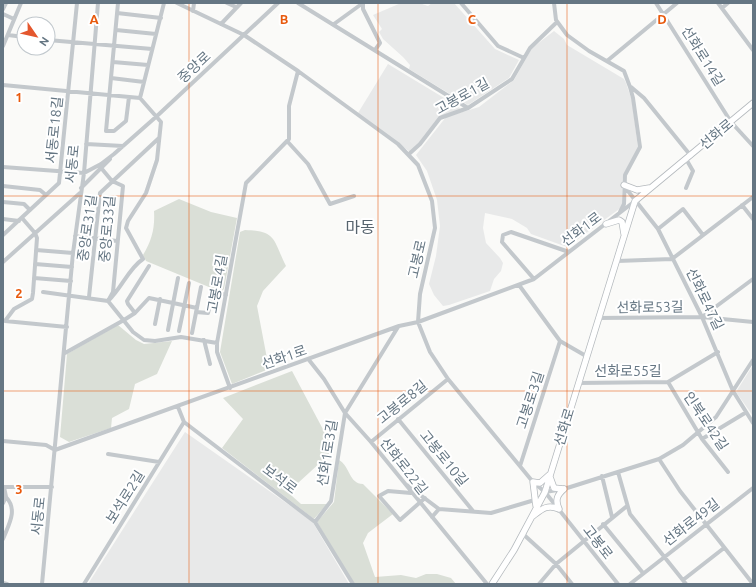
<svg xmlns="http://www.w3.org/2000/svg" width="756" height="587" viewBox="0 0 756 587" font-family="Ubuntu,'Noto Sans KR',sans-serif">
<style>
.built{fill:#e8e9e9}
.green{fill:#dadfd7}
.lines{fill:none;stroke-linecap:round;stroke-linejoin:round}
.major-casing{stroke:#b5babe;stroke-width:7}
.minor{stroke:#c3c8cc;stroke-width:4}
.major{stroke:#fff;stroke-width:5.5}
.grid{fill:none;stroke:#e8590c;stroke-width:1;stroke-opacity:0.55}
.labels{text-anchor:middle;dominant-baseline:central;stroke-width:4;stroke-linejoin:round;paint-order:stroke}
.street-label{font-size:14px;fill:#657683;stroke:#fff}
.quarter-label{font-size:16px;fill:#57646e;stroke:#fff}
.grid-label{font-size:13px;text-anchor:middle;font-weight:bold;fill:#e8590c;stroke:#fff;stroke-width:4;stroke-linejoin:round;paint-order:stroke}
</style>
<rect width="100%" height="100%" fill="#fafaf8"/>
<path class="built" d="M 401,3 L 419,3 L 428,6 L 432,3 L 454,3 L 495,49 L 519,60 L 509,78 L 468,105 L 409,69 L 410,65 L 403,57 L 383,39 L 379,32 L 382,29 L 373,15 Z
M 554,31 L 564,39 L 567,45 L 624,79 L 626,83 L 632,101 L 638,148 L 623,175 L 622,207 L 567,247 L 531,234 L 527,228 L 512,219 L 485,213 L 483,228 L 486,243 L 500,258 L 503,263 L 501,271 L 494,279 L 490,291 L 449,305 L 443,306 L 434,295 L 429,284 L 436,256 L 440,226 L 437,200 L 427,171 L 416,155 L 446,117 L 479,107 L 514,80 L 532,48 Z
M 388,64 L 459,107 L 460,109 L 439,117 L 419,143 L 410,152 L 358,113 Z
M 753,365 L 753,416 L 736,392 Z
M 185,432 L 312,521 L 349,584 L 88,584 Z"/>
<path class="green" d="M 179,199 L 211,212 L 237,218 L 224,289 L 221,292 L 146,261 L 143,255 C 152,240 155,228 154,211 Z
M 245,230 C 277,231 273,240 286,266 L 263,291 L 257,306 L 269,369 L 232,384 L 220,352 L 240,232 Z
M 118,325 L 136,340 L 144,344 L 172,341 L 157,374 L 135,384 L 129,409 L 112,418 L 111,428 L 69,442 L 60,437 L 67,354 Z
M 292,371 L 334,450 L 298,483 L 290,488 L 292,496 L 301,504 L 327,504 L 314,519 L 222,448 L 243,419 L 223,398 Z
M 339,460 C 350,466 349,484 363,484 L 393,514 L 368,533 L 363,543 L 375,577 L 401,575 L 416,578 L 426,574 L 437,574 L 451,578 L 456,584 L 354,584 L 317,522 L 334,502 Z"/>
<g class="lines">
<defs>
<path id="major" d="M 624,185 L 637,190 L 649,188
M 606,224 L 619,220 L 622,222 L 624,234
M 550,477 L 554,488 L 564,489
M 536,506 L 533,482 L 540,483 L 549,475
M 559,509 C 555,500 557,495 564,489
M 533,516 C 542,509 547,504 559,509
M 492,584 L 514,550 L 545,492 L 635,201 L 753,103"/>
</defs>
<use href="#major" class="major-casing"/>
<path class="minor" d="M 118,3 L 106,131 L 114,131 L 126,121 L 129,97
M 177,3 L 244,35 L 298,71 L 398,144 L 418,165 L 432,201 L 435,228 L 420,294 L 418,322 L 430,352 L 448,379 L 533,482 L 545,492 L 618,584
M 227,3 L 236,7
M 298,3 L 468,108
M 363,3 L 363,9 L 380,43 L 375,50
M 461,3 L 498,46 L 524,58
M 554,3 L 556,20 L 567,35 L 589,51 L 624,71 L 630,87 L 633,98 L 640,147 L 625,175 L 624,204 L 620,212
M 656,3 L 731,122 L 753,146
M 718,3 L 753,50
M 722,8 L 728,3
M 3,9 L 6,3
M 193,11 L 194,3
M 117,13 L 161,18
M 3,14 L 14,19
M 221,24 L 241,3
M 334,24 L 363,3
M 116,30 L 156,34
M 8,35 L 24,37
M 48,40 L 152,49
M 3,46 L 21,3
M 607,61 L 677,3
M 113,62 L 148,65
M 111,78 L 144,82
M 3,85 L 140,98 L 161,122 L 157,160 L 146,193 L 128,221 L 126,228 L 143,259 C 128,269 122,288 108,301 L 43,292
M 631,87 L 644,98 L 691,156
M 140,98 L 164,3
M 287,141 L 308,164 L 330,204 L 354,196
M 86,144 L 123,146
M 409,154 L 420,144 L 440,118 L 468,108 L 512,79 L 530,48 L 557,22
M 3,167 L 84,173 L 101,164 L 114,154 L 157,116 L 278,3
M 102,169 L 112,181 L 123,186 L 113,292 L 108,301 L 133,332 L 144,340 L 155,341 L 181,337 L 217,343
M 3,186 L 40,190 L 46,195
M 624,186 L 658,229 L 702,317 L 733,391 L 753,423
M 81,188 L 110,159
M 686,188 L 693,171 L 686,159
M 3,202 L 24,204 L 30,210
M 742,205 L 753,219
M 22,218 L 35,233 L 37,238 L 33,293 L 32,299 L 14,309 L 5,321 L 67,327
M 3,219 L 19,221
M 658,229 L 683,209 L 703,235
M 3,235 L 59,183 L 77,3
M 75,236 L 117,241
M 36,250 L 73,253
M 617,261 L 672,259 L 753,197
M 3,262 L 80,193
M 35,264 L 72,267
M 34,278 L 71,281
M 534,279 L 502,242 L 503,235 L 511,232 L 569,252
M 519,285 L 560,341 L 586,356
M 89,297 L 100,193 L 159,138
M 196,312 L 208,313 L 213,292 L 226,295
M 135,313 L 128,304 L 127,301 L 149,266
M 702,317 L 753,322
M 598,318 L 702,317 L 753,279
M 155,324 L 160,299
M 168,330 L 178,278
M 179,331 L 189,283
M 192,333 L 201,287
M 204,340 L 210,364
M 65,353 L 124,320 L 135,313 L 149,298 L 197,308
M 309,360 L 324,379 L 345,413 L 371,442 L 487,584
M 668,382 L 702,439 L 728,472
M 578,383 L 668,382 L 718,352
M 230,388 L 217,352 L 217,343 L 246,183 L 289,139 L 289,106 L 298,71
M 178,407 L 184,422 L 315,522 L 353,584
M 398,419 L 473,511
M 702,439 L 745,413
M 3,441 L 46,445 L 55,450
M 371,442 L 448,379
M 55,450 L 399,326 L 418,322 L 534,279 L 635,201
M 108,454 L 159,462
M 659,459 L 680,491 L 753,584
M 520,466 L 560,341
M 618,472 L 630,514 L 686,584
M 602,476 L 612,517
M 407,485 L 439,509 L 491,513 L 538,499
M 3,487 L 52,487
M 545,492 L 564,489 L 659,459 L 683,445 L 716,417 L 753,360
M 411,493 L 388,491 L 379,496 L 400,520 L 425,498
M 3,503 L 6,497 L 4,487
M 432,517 L 439,509
M 315,522 L 331,501 L 345,413 L 398,327
M 603,524 L 643,573
M 523,534 L 556,564 L 572,584
M 3,539 C 9,524 18,510 6,497
M 683,580 L 724,548
M 3,583 L 7,584
M 42,584 L 73,253 L 84,173 L 98,3
M 84,584 L 184,422
M 539,584 L 556,564 L 627,506
M 630,584 L 753,488"/>
<use href="#major" class="major"/>
</g>
<path class="grid" d="M 189,3 L 189,584M 378,3 L 378,584M 567,3 L 567,584M 3,196 L 753,196M 3,391 L 753,391"/>
<g class="labels">
<g class="street-label">
<text transform="translate(703 56) rotate(58)">선화로14길</text>
<text transform="translate(194 67) rotate(-43)">중앙로</text>
<text transform="translate(462 96) rotate(-29)">고봉로1길</text>
<text transform="translate(54 130) rotate(-84)">서동로18길</text>
<text transform="translate(716 134) rotate(-40)">선화로</text>
<text transform="translate(72 164) rotate(-84)">서동로</text>
<text transform="translate(87 228) rotate(-82)">중앙로31길</text>
<text transform="translate(107 229) rotate(-85)">중앙로33길</text>
<text transform="translate(581 229) rotate(-37)">선화1로</text>
<text transform="translate(417 259) rotate(-77)">고봉로</text>
<text transform="translate(217 284) rotate(-80)">고봉로4길</text>
<text transform="translate(705 299) rotate(64)">선화로47길</text>
<text transform="translate(650 307) rotate(-1)">선화로53길</text>
<text transform="translate(284 357) rotate(-19)">선화1로</text>
<text x="628" y="371">선화로55길</text>
<text transform="translate(530 400) rotate(-72)">고봉로3길</text>
<text transform="translate(402 402) rotate(-39)">고봉로8길</text>
<text transform="translate(706 421) rotate(56)">인북로42길</text>
<text transform="translate(564 427) rotate(-73)">선화로</text>
<text transform="translate(327 453) rotate(-81)">선화1로3길</text>
<text transform="translate(444 458) rotate(51)">고봉로10길</text>
<text transform="translate(404 466) rotate(52)">선화로22길</text>
<text transform="translate(280 479) rotate(37)">보석로</text>
<text transform="translate(125 497) rotate(-58)">보석로2길</text>
<text transform="translate(38 516) rotate(-84)">서동로</text>
<text transform="translate(691 522) rotate(-38)">선화로49길</text>
<text transform="translate(598 542) rotate(52)">고봉로</text>
</g>
<g class="quarter-label">
<text x="360" y="227">마동</text>
</g>
</g>
<g class="grid-label">
<text x="94" y="24">A</text>
<text x="284" y="24">B</text>
<text x="472" y="24">C</text>
<text x="662" y="24">D</text>
<text x="19" y="102">1</text>
<text x="19" y="298">2</text>
<text x="19" y="494">3</text>
</g>
<rect width="756" height="587" fill="none" stroke="#657683" stroke-width="8"/>
<g transform="translate(36 36) rotate(124)"><circle r="19" fill="#ffffff" stroke="#c1c8cd"/>
<path d="M0-3L7 15L0 10L-7 15Z" fill="#e4572e"/>
<text y="-6" font-size="11" font-weight="bold" text-anchor="middle" fill="#657683">N</text>
</g>
</svg>
